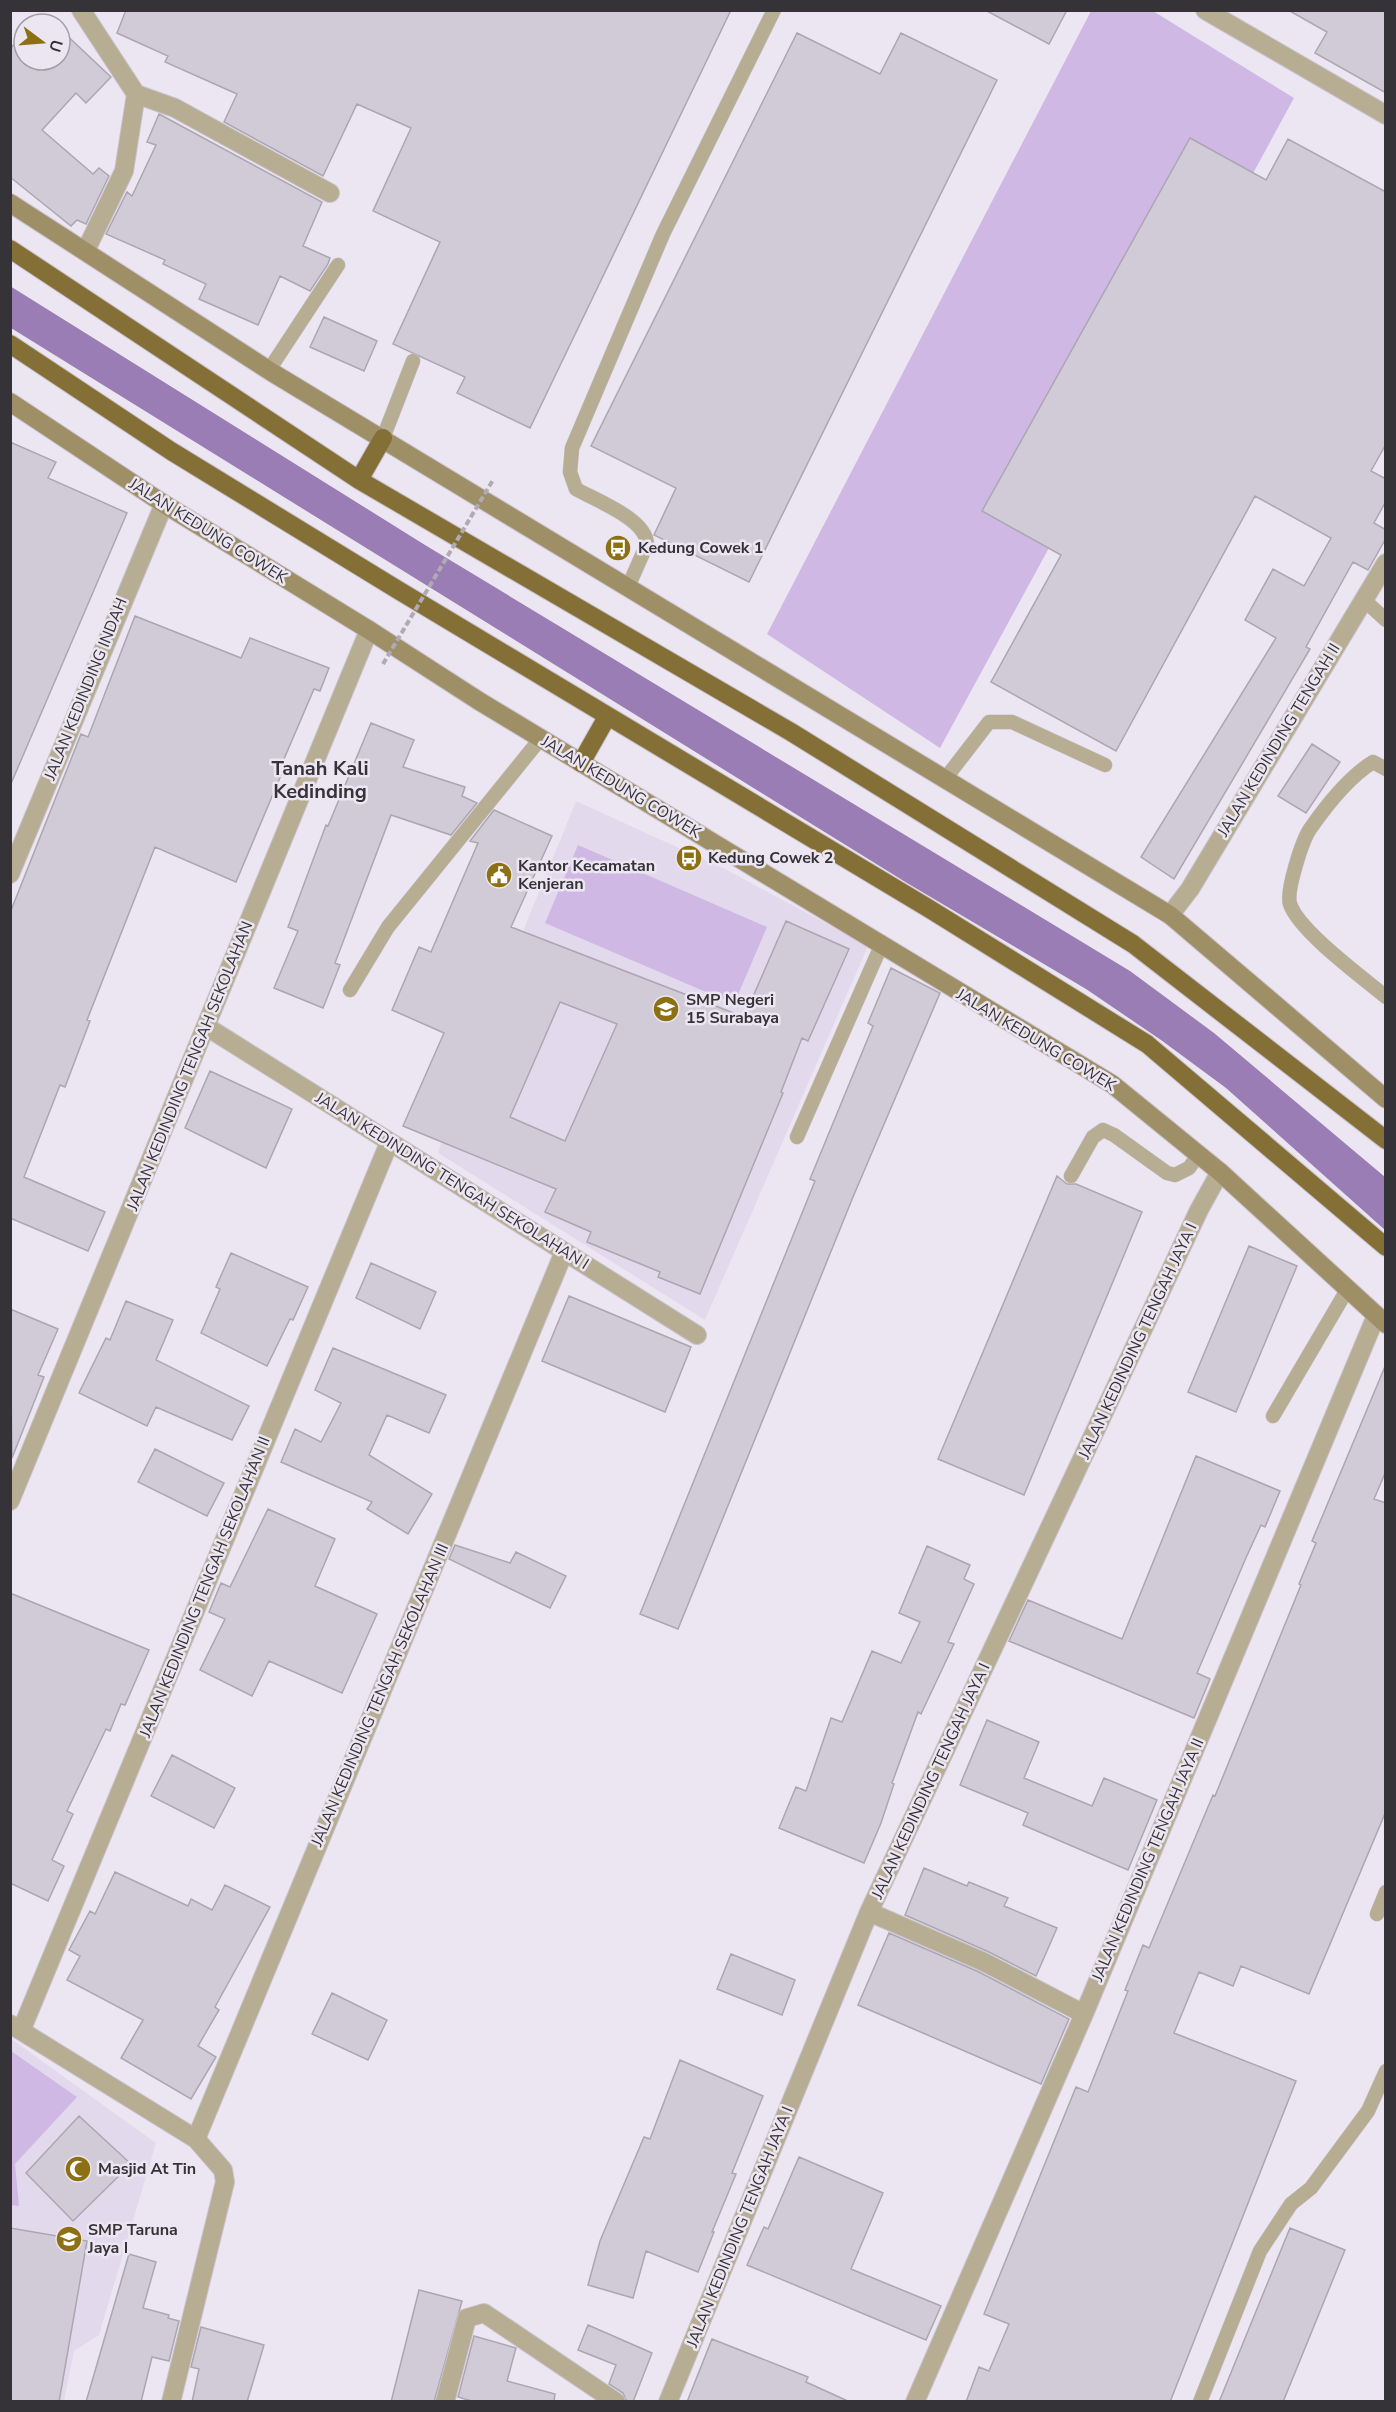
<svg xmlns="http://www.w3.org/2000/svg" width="1396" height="2412" viewBox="0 0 1396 2412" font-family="'Nunito Sans',sans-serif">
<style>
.built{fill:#e2daec}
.green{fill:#cfb8e4}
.water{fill:#9a7db4}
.building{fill:#d1cbd7;stroke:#aba6b1;stroke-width:1.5;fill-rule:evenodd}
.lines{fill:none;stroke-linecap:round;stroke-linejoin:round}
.service-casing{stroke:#c8c2cd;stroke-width:15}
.minor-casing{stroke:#c8c2cd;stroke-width:20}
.secondary-casing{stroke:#c8c2cd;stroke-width:20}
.trunk-casing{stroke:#c8c2cd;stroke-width:20}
.service{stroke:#b7ad92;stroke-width:14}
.minor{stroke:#b7ad92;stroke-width:18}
.secondary{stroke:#9e8f67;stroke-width:18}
.trunk{stroke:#847036;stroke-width:18}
.path-bridge{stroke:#afaab4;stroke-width:4;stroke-dasharray:6 3;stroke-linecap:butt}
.labels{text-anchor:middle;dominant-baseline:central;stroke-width:5;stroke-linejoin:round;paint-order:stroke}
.street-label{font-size:16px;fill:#363338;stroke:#ece6f2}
.poi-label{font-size:16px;font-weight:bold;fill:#363338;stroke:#ece6f2;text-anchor:start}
.quarter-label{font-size:20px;font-weight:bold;fill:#363338;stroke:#ece6f2}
</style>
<rect width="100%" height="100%" fill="#ece6f2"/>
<path class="built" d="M 576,801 L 727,870 L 868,946 L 705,1320 L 438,1153 L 465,1073 Z
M 10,2038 L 156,2143 L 99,2335 L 74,2351 L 64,2401 L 11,2401 Z"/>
<path class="green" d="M 1091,11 L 1153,11 L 1294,98 L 940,748 L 767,634 Z
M 578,845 L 767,927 L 734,1004 L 545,923 Z
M 11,2051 L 77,2097 L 15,2164 L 19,2206 L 11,2205 Z"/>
<path class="water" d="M 10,286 L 425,545 L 1130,971 L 1214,1033 L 1385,1177 L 1385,1230 L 1226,1088 L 1161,1040 L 1086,989 L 907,883 L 11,328 Z"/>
<path class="building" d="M 126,10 L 731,10 L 530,428 L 457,393 L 465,377 L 393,344 L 440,242 L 373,211 L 411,128 L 357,104 L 323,176 L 224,122 L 237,94 L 165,62 L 168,56 L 117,33 Z
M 985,10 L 1067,10 L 1049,44 Z
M 1288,10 L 1386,10 L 1386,93 L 1315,53 L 1327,32 Z
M 60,29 L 111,77 L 86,103 L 76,93 L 42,130 L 93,174 L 99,168 L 109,176 L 86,224 L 77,220 L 71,226 L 10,177 L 10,49 L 24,33 L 24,60 L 60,60 Z
M 797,33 L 880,74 L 901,33 L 997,80 L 749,582 L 654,535 L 676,488 L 591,446 Z
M 159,114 L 322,202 L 303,246 L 330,258 L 328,264 L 310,291 L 280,276 L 258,325 L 199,299 L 206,284 L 163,264 L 165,260 L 106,234 L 127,192 L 132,196 L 156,145 L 147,142 Z
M 1190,138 L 1266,180 L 1288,139 L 1386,192 L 1386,444 L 1371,471 L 1386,479 L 1386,501 L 1374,523 L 1386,530 L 1386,538 L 1368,570 L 1353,562 L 1306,647 L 1310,649 L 1174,879 L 1141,857 L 1276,638 L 1245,620 L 1273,569 L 1304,586 L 1331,538 L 1255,496 L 1116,751 L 991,682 L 1061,555 L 982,511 Z
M 324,317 L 377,341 L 364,371 L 310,347 Z
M 10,442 L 56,462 L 48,478 L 127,513 L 10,786 Z
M 135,616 L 241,658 L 250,638 L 329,668 L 320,691 L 314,689 L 281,766 L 284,768 L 236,882 L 155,847 L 87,1020 L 90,1021 L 65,1087 L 60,1085 L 24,1177 L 105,1212 L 88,1251 L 10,1218 L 10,913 L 81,734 L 88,737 Z
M 371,723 L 414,740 L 403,767 L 465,787 L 462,796 L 477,803 L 451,835 L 391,815 L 335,963 L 340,965 L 323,1008 L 274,988 L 298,931 L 288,927 L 326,825 L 328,826 Z
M 1312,744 L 1340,762 L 1306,813 L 1278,796 Z
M 494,810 L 552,836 L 511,927 L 744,1017 L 786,921 L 849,949 L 808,1041 L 802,1038 L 781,1092 L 783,1093 L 700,1294 L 658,1277 L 660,1272 L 587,1242 L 591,1232 L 545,1212 L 556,1189 L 403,1126 L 444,1033 L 392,1010 L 419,947 L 431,952 L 478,843 L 470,841 ZM 560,1002 L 617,1024 L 565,1141 L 510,1117 Z
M 891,968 L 940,993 L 853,1197 L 678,1629 L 640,1614 L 815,1181 L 810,1179 L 873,1026 L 868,1023 Z
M 210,1071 L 292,1109 L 266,1168 L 185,1128 Z
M 1057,1176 L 1067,1184 L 1076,1184 L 1142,1212 L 1024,1495 L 938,1459 Z
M 1249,1246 L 1297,1266 L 1236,1412 L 1188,1392 Z
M 231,1253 L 308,1287 L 293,1320 L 290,1319 L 267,1366 L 201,1333 L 220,1289 L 216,1287 Z
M 371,1263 L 436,1292 L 420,1329 L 356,1298 Z
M 569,1296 L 691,1347 L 665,1412 L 542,1361 Z
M 126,1301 L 173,1320 L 156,1360 L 249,1406 L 232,1440 L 156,1407 L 147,1426 L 79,1393 L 106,1338 L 110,1340 Z
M 10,1309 L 58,1329 L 38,1375 L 44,1377 L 12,1458 Z
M 333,1348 L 446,1395 L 429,1433 L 387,1415 L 369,1455 L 432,1494 L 408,1534 L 367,1509 L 372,1502 L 281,1462 L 295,1429 L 321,1442 L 341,1403 L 315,1390 Z
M 1386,1364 L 1386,1471 L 1374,1499 L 1386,1503 L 1386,1811 L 1309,1994 L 1241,1966 L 1233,1986 L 1199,1972 L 1174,2033 L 1296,2081 L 1170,2402 L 966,2402 L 979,2367 L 989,2371 L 1009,2324 L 984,2314 L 1076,2087 L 1088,2092 L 1128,1991 L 1125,1990 L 1143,1945 L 1149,1948 L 1213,1795 L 1215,1796 L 1301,1585 L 1299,1584 L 1316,1543 L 1312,1541 Z
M 155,1449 L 224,1483 L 207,1516 L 138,1482 Z
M 1196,1456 L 1280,1491 L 1265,1527 L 1261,1525 L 1245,1560 L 1197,1673 L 1210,1679 L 1194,1718 L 1009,1641 L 1028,1600 L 1122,1639 Z
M 268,1509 L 335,1539 L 315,1586 L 377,1614 L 342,1693 L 269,1661 L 252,1696 L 200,1670 L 225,1619 L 209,1612 L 221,1583 L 230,1587 Z
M 455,1545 L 510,1563 L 516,1552 L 566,1576 L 550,1608 L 449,1559 Z
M 927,1546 L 970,1565 L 964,1579 L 974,1584 L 948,1642 L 954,1644 L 921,1714 L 918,1712 L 892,1783 L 894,1784 L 881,1823 L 864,1863 L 779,1828 L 796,1787 L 806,1791 L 831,1718 L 842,1722 L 872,1651 L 901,1663 L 920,1622 L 899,1613 Z
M 10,1593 L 149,1650 L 125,1705 L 121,1704 L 110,1731 L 106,1729 L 67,1811 L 73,1814 L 52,1860 L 64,1866 L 48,1901 L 10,1883 Z
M 987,1720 L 1039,1742 L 1024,1778 L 1092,1806 L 1104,1778 L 1157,1800 L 1128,1870 L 1023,1825 L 1028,1813 L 960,1785 Z
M 172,1755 L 235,1788 L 214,1828 L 151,1796 Z
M 924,1868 L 967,1886 L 969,1882 L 1008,1898 L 1004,1906 L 1057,1928 L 1036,1976 L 989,1952 L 905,1915 Z
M 115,1872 L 188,1906 L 191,1899 L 212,1910 L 225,1885 L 270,1907 L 215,2007 L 219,2010 L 198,2046 L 216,2057 L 191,2099 L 121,2058 L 143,2020 L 67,1980 L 80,1956 L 69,1950 L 90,1911 L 95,1914 Z
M 889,1933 L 979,1972 L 1069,2019 L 1041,2084 L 858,2005 Z
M 731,1954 L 795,1980 L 782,2015 L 717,1989 Z
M 332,1993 L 387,2020 L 368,2060 L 312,2034 Z
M 680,2060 L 763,2096 L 732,2173 L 736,2174 L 712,2232 L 714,2232 L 698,2272 L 646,2251 L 633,2298 L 588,2285 L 600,2241 L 644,2137 L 650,2139 Z
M 79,2116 L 131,2164 L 73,2221 L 26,2173 Z
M 799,2157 L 883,2193 L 851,2269 L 941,2306 L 926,2340 L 747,2265 L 764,2227 L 768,2229 Z
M 10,2228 L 87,2241 L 59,2402 L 10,2402 Z
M 1290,2228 L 1345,2250 L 1283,2402 L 1219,2402 Z
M 129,2254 L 156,2262 L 143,2308 L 169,2315 L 168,2318 L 179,2321 L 169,2361 L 152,2357 L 141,2402 L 86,2402 Z
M 419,2290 L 462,2301 L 434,2402 L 391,2402 Z
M 588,2325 L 652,2353 L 633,2402 L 627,2402 L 623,2393 L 609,2384 L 616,2365 L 578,2350 Z
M 201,2327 L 264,2345 L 247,2402 L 192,2402 L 199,2369 L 191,2367 Z
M 474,2336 L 516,2348 L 507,2381 L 555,2394 L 554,2402 L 475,2402 L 458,2397 Z
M 712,2339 L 808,2377 L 806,2382 L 850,2402 L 687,2402 Z"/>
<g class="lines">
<defs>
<path id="service" d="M 269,370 L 338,265
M 383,438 L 413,361
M 628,587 L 647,544 C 646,519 597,501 576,489 L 570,472 L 572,448 L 663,234 L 774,10
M 1364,600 L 1386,620
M 1386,769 L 1373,762 C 1349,777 1326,806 1310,829 C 1302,841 1286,891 1290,904 C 1299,931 1362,977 1386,997
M 945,779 L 989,722 L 1012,722 L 1105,765
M 350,990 L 388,927 L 541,738
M 797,1137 L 881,946
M 1071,1176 L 1093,1137 L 1103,1130 L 1114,1135 L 1167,1173 L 1175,1175 L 1189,1168 L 1199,1154
M 1273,1416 L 1347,1290
M 1377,1914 L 1386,1892
M 1200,2402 L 1260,2251 L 1291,2204 L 1311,2188 L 1368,2111 L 1386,2071"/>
<path id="minor" d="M 81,10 L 136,94 L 124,171 L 86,250
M 1205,10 L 1386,115
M 136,94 L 175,108 L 330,193
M 10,874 L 164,504
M 1170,915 L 1190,889 L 1386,563
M 207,1027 L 697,1335
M 10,1501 L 369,630
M 869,1912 L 984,1962 L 1084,2014
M 10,2024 L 196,2139 L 223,2170 L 225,2182 L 171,2402
M 21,2031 L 389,1143
M 196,2139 L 564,1252
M 445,2402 L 467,2318 L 484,2313 L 616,2402
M 668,2402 L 869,1912 L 1199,1210 L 1220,1172
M 915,2402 L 1084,2014 L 1376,1316"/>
<path id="secondary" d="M 10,203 L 273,373 L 1170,915 L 1386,1099
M 10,402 L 164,504 L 369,630 L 479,701 L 1112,1084 L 1220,1172 L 1386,1324"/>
<path id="trunk" d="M 10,249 L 359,480 L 791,732 L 1133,944 L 1386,1140
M 10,344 L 171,451 L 398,590 L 928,908 L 1147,1044 L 1386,1247
M 359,480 L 383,438
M 581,763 L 607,717"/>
</defs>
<use href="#service" class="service-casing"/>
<use href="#minor" class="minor-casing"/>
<use href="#secondary" class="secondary-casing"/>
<use href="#trunk" class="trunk-casing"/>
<use href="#service" class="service"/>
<use href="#minor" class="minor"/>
<use href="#secondary" class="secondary"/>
<use href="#trunk" class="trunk"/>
<path class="path-bridge" d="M 383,664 L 493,480"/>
</g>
<defs>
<symbol id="bus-disc" viewBox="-11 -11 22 22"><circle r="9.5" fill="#8c7013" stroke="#ece6f2"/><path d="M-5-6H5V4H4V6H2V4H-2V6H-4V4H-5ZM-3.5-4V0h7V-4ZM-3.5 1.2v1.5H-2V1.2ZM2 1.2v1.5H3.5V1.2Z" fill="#fff"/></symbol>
<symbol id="civic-disc" viewBox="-11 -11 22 22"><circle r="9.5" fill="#8c7013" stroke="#ece6f2"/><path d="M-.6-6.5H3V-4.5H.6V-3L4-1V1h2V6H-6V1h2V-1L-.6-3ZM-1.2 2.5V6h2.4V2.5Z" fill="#fff"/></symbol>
<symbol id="school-disc" viewBox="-11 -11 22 22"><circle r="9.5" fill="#8c7013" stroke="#ece6f2"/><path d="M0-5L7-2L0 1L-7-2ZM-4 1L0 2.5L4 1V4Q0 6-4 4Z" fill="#fff"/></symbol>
<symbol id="mosque-disc" viewBox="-11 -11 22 22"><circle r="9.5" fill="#8c7013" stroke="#ece6f2"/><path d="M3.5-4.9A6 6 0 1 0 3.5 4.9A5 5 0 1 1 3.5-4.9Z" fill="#fff"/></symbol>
</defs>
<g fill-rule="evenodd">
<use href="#bus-disc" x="603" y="533" width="30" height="30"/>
<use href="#bus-disc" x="674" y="843" width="30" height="30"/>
<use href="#civic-disc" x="484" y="860" width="30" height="30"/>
<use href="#school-disc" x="651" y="994" width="30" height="30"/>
<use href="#mosque-disc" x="63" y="2154" width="30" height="30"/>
<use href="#school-disc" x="54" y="2224" width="30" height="30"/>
</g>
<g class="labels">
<g class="street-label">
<text transform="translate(208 531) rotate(32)">JALAN KEDUNG COWEK</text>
<text transform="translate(86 689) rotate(-68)">JALAN KEDINDING INDAH</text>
<text transform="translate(1279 740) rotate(-59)">JALAN KEDINDING TENGAH II</text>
<text transform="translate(621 787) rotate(31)">JALAN KEDUNG COWEK</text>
<text transform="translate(1036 1040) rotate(31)">JALAN KEDUNG COWEK</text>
<text transform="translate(190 1066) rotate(-68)">JALAN KEDINDING TENGAH SEKOLAHAN</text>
<text transform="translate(452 1181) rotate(32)">JALAN KEDINDING TENGAH SEKOLAHAN I</text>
<text transform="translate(1138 1341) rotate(-65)">JALAN KEDINDING TENGAH JAYA I</text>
<text transform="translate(205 1587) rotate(-68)">JALAN KEDINDING TENGAH SEKOLAHAN II</text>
<text transform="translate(380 1695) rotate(-67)">JALAN KEDINDING TENGAH SEKOLAHAN III</text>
<text transform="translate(931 1781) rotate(-65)">JALAN KEDINDING TENGAH JAYA I</text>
<text transform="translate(1148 1860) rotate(-67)">JALAN KEDINDING TENGAH JAYA II</text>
<text transform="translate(740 2227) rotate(-68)">JALAN KEDINDING TENGAH JAYA I</text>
</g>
<g class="poi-label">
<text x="638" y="548">Kedung Cowek 1</text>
<text x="708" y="858">Kedung Cowek 2</text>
<text x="518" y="866">Kantor Kecamatan<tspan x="518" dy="18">Kenjeran</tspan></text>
<text x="686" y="1000">SMP Negeri<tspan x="686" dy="18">15 Surabaya</tspan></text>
<text x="98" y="2169">Masjid At Tin</text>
<text x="88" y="2230">SMP Taruna<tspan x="88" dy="18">Jaya I</tspan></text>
</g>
<g class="quarter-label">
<text x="320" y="768">Tanah Kali<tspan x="320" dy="23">Kedinding</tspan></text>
</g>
</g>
<rect width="1396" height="2412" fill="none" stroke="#363338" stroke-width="24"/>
<g transform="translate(42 42) rotate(106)"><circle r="28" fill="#ece6f2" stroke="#a39ea8" stroke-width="1.5"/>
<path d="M0-4.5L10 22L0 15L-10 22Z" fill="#8c7013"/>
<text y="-9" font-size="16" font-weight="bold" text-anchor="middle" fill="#363338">U</text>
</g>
</svg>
